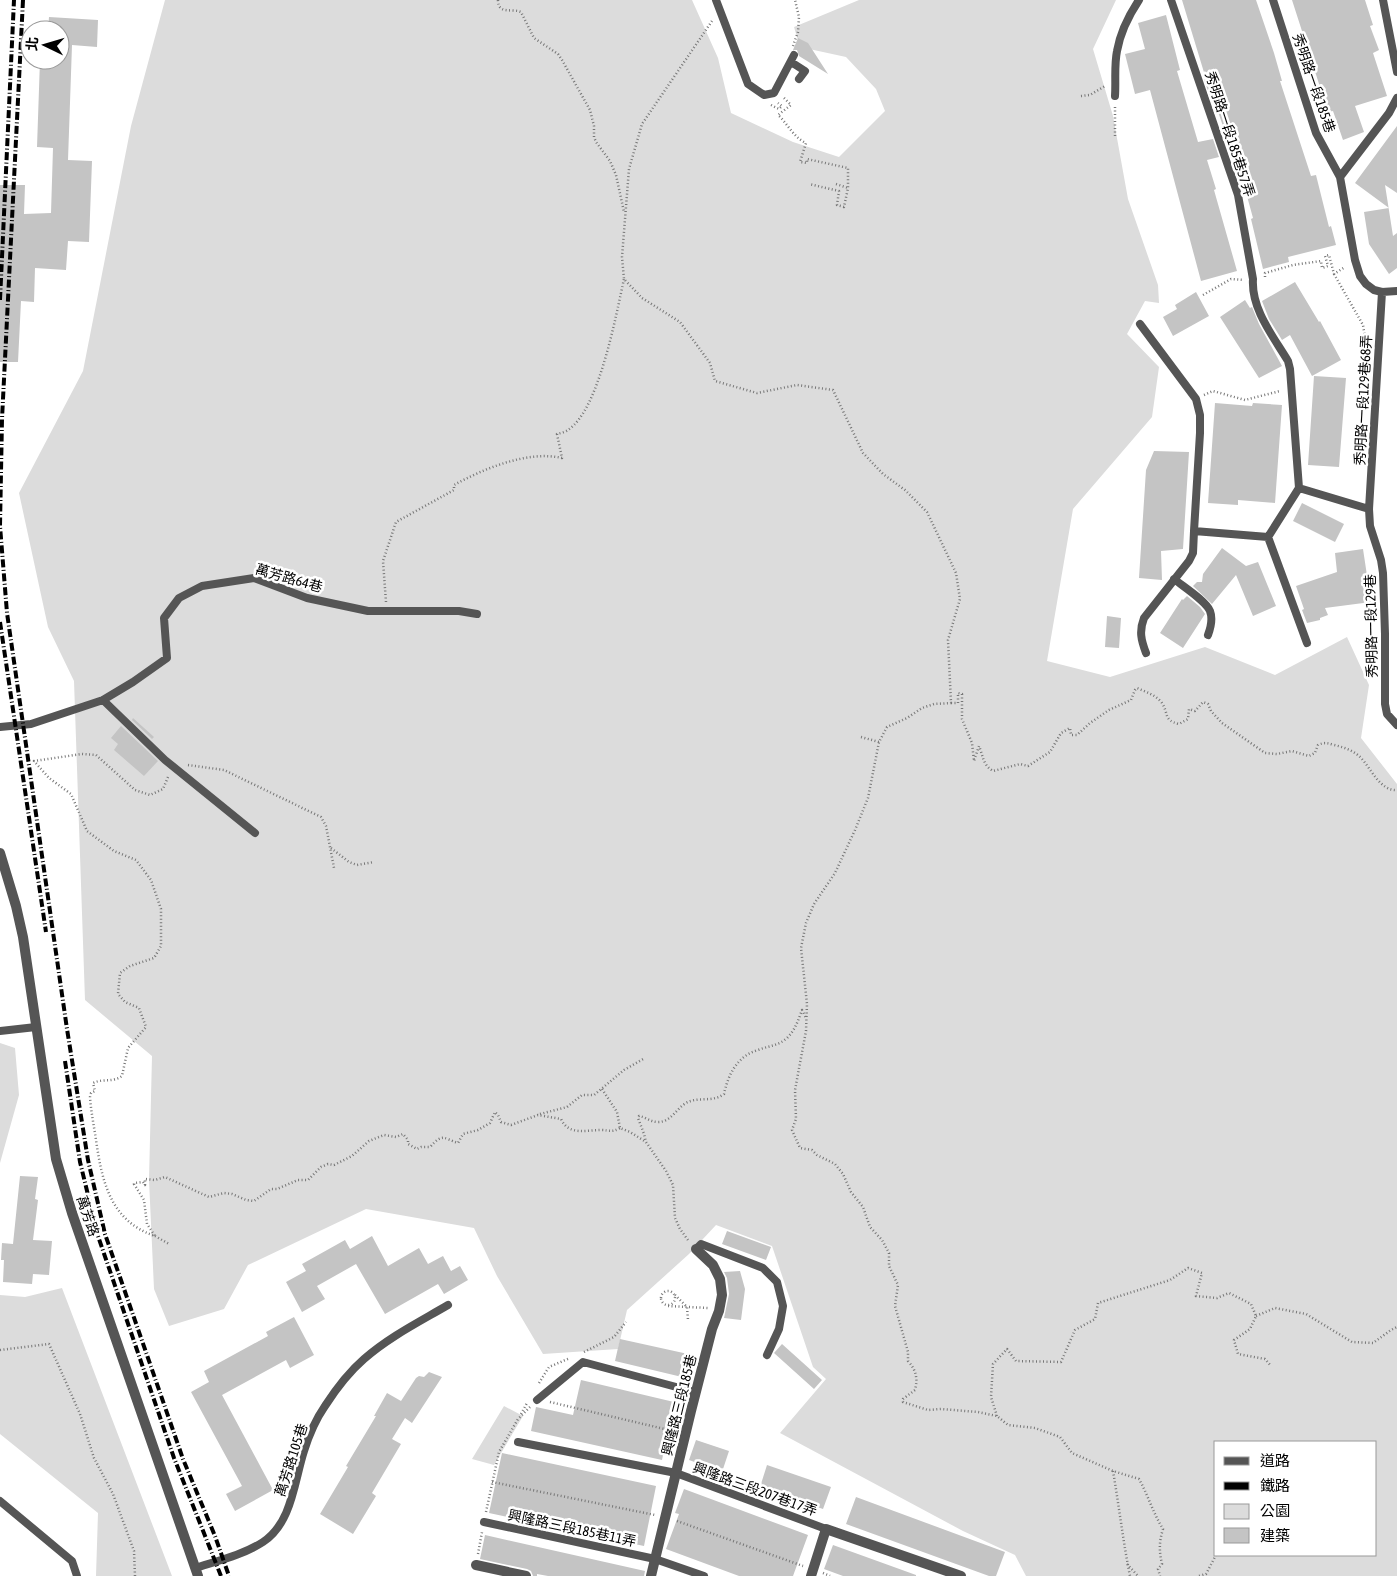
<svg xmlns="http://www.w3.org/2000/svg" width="1397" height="1576" viewBox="0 0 1397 1576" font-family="'Asap Condensed','Noto Sans TC',sans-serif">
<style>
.green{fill:#dcdcdc;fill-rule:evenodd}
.building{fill:#c4c4c4}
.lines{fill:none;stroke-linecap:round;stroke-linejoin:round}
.path{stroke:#777;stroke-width:2.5;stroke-dasharray:1 2.5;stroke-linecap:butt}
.service{stroke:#555;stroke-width:8}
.minor{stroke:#555;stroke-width:10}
.tertiary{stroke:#555;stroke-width:10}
.rail{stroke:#000;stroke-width:4;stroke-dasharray:8 2.5 1 2.5;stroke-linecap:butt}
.labels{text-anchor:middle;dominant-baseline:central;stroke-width:5;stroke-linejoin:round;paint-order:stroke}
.street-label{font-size:14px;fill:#000;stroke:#fff}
</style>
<rect width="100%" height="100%" fill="#fff"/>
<path class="green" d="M 165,0 L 692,0 L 718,58 L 731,113 L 793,142 L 839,157 L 885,111 L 876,89 L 846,57 L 800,47 L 794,27 L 859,0 L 1116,0 L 1093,49 L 1113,116 L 1128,199 L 1158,285 L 1159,303 L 1145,301 L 1127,334 L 1159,367 L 1152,417 L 1073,509 L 1047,661 L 1110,677 L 1205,647 L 1275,675 L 1347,637 L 1369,685 L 1361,738 L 1397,784 L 1397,1576 L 1026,1576 L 1015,1555 L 963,1531 L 780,1433 L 826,1379 L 813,1367 L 772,1246 L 716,1225 L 689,1254 L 627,1310 L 618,1349 L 543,1354 L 497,1276 L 474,1228 L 366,1209 L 248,1265 L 224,1309 L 169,1326 L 154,1289 L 149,1180 L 152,1056 L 85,1000 L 74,681 L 48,627 L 19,493 L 83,371 L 131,126 ZM 1216,1442 L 1376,1442 L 1376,1555 L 1216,1555 Z
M 0,1043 L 15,1048 L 19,1095 L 0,1163 Z
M 62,1288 L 172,1576 L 96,1576 L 98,1513 L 0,1434 L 0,1295 L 25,1297 Z
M 504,1406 L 523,1416 L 494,1465 L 472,1459 Z"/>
<path class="building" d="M 1182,0 L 1256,0 L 1274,53 L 1282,81 L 1280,81 L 1311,176 L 1316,175 L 1329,227 L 1331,226 L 1336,245 L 1288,257 L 1289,262 L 1263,269 L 1251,219 L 1253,218 L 1236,156 L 1231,157 L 1224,136 L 1226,135 L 1214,100 L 1212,101 L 1204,80 L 1206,79 Z
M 1292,0 L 1365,0 L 1373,25 L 1370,26 L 1379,50 L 1373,53 L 1387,96 L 1355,106 L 1364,132 L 1343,140 L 1333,111 L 1329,112 L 1320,87 Z
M 1166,15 L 1180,70 L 1177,71 L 1198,142 L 1213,139 L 1219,157 L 1207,160 L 1216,189 L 1214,190 L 1237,271 L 1201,281 L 1150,90 L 1135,94 L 1125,54 L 1145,49 L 1138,23 Z
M 49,17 L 98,20 L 97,47 L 72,45 L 68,160 L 92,161 L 89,242 L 68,241 L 66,270 L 35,268 L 34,302 L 21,301 L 18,362 L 0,362 L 0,185 L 25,185 L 24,214 L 51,213 L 53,148 L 37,147 L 40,60 L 60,60 L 60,30 L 48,30 Z
M 798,38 L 808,43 L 828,74 L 799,56 L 797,50 L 793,50 Z
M 1397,126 L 1397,193 L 1385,185 L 1393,236 L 1397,233 L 1397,268 L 1389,274 L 1369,244 L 1364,212 L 1389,208 L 1355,183 Z
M 1295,282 L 1319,322 L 1320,321 L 1341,360 L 1312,376 L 1290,335 L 1282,340 L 1269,319 L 1262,301 Z
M 1196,292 L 1209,316 L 1173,336 L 1163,317 L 1177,309 L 1175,305 Z
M 1245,300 L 1250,308 L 1252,307 L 1259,324 L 1282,366 L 1259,378 L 1220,317 Z
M 1314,376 L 1346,378 L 1339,467 L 1308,465 Z
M 1215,403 L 1252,406 L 1253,403 L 1282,405 L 1275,503 L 1238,500 L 1238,505 L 1208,503 Z
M 1154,451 L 1189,452 L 1183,549 L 1161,551 L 1162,580 L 1139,578 L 1146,470 Z
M 1302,503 L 1344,524 L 1335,542 L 1293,521 Z
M 1222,548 L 1246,566 L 1258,562 L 1276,606 L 1253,616 L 1236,575 L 1212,604 L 1193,586 L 1197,582 L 1202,582 L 1203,574 Z
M 1363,549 L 1371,602 L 1325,608 L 1328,615 L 1320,618 L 1320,620 L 1307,623 L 1302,610 L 1304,609 L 1296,586 L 1337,572 L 1335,553 Z
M 1187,596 L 1200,607 L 1205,614 L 1183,648 L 1160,633 L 1182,599 L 1183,600 Z
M 1107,616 L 1121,618 L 1119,648 L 1105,647 Z
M 133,718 L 154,737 L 152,739 L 132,720 Z
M 121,726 L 158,761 L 144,776 L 114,750 L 118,744 L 111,738 Z
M 20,1176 L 38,1177 L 35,1199 L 38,1200 L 33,1240 L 52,1241 L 49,1275 L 33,1274 L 32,1284 L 3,1282 L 4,1260 L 1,1260 L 2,1243 L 13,1244 Z
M 727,1231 L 771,1247 L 766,1260 L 722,1244 Z
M 372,1236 L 388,1266 L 419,1248 L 428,1264 L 443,1256 L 451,1271 L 460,1266 L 468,1280 L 444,1294 L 438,1284 L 385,1314 L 356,1264 L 317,1286 L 325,1299 L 302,1312 L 286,1282 L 306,1271 L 302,1264 L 345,1240 L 350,1249 Z
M 740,1271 L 745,1289 L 741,1320 L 724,1318 L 729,1294 L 727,1278 L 724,1272 Z
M 294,1317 L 314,1355 L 290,1368 L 286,1360 L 222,1395 L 273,1490 L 235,1511 L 226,1494 L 242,1486 L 191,1392 L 209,1382 L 204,1371 L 268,1336 L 266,1332 Z
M 620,1339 L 688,1354 L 682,1377 L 615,1361 Z
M 782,1344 L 822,1380 L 814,1389 L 774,1353 Z
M 429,1372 L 442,1377 L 412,1423 L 405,1418 L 392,1439 L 401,1444 L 372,1493 L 376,1496 L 353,1534 L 320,1514 L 348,1467 L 346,1466 L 376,1416 L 374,1416 L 387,1393 L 401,1401 L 416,1378 L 419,1376 L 424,1377 Z
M 581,1380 L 674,1402 L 662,1460 L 531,1431 L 536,1407 L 573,1415 Z
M 696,1440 L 729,1451 L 722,1472 L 689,1460 Z
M 502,1453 L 656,1486 L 644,1546 L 489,1513 Z
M 767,1465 L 831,1487 L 823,1509 L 760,1487 Z
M 684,1489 L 808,1535 L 793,1576 L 739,1576 L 666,1549 L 679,1514 L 675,1513 Z
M 856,1497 L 1005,1552 L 996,1576 L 989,1576 L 846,1524 Z
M 485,1535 L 645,1571 L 644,1576 L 548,1576 L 537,1574 L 537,1576 L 533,1576 L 531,1571 L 527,1569 L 480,1559 Z
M 833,1545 L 916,1575 L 916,1576 L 843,1576 L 824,1569 Z"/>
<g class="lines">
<path class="path" d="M 498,0 C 498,15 512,8 521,12 L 534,38 L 558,54 L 562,60 L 590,110 L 594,126 L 594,137 L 596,142 L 610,161 L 616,175 L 624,212
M 712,21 L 642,124 L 629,169 L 622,257 L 624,279 L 642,298 L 680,322 L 710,363 L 715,381 L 757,393 L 797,385 L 833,390 L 863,453 L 883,474 L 905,490 L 927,512 L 956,573 L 960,599 L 948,640 L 951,703 L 934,704 L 922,708 L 907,718 L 887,727 L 879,742 L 868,798 L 855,830 L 835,873 L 814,904 L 806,923 L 801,948 L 807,1004 L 806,1031 L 795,1090 L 796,1119 L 792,1130 L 800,1148 L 812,1150 L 817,1155 L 835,1164 L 843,1174 L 851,1192 L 863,1207 L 870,1227 L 882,1240 L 889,1253 L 889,1266 L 898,1285 L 895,1306 L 908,1352 L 908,1361 C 916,1370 918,1378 915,1390 L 903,1399 L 903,1402 L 928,1410 L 941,1409 L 978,1412 L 997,1416 L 1008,1425 L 1035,1428 L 1060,1437 L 1072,1453 L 1113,1471 L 1139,1479 C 1148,1495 1153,1513 1163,1529 C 1159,1542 1159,1551 1162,1564 L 1158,1569 L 1160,1576
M 793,46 L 798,32 L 799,17 L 795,0
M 1081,96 L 1090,95 L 1105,86
M 784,98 L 791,105 L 778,115 C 788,124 793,137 806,143 L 800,162 L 807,163 L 807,159 L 848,168 L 848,188 L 844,207 L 837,205 L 839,191 L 809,184
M 771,105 L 779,109 L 782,106 L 778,103
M 1115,136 L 1115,107
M 836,184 L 848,188
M 1334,274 L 1363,325 L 1367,350
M 1265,277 L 1265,273 L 1293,265 L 1321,261 L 1322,268 L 1328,266 L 1325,256 L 1329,255 L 1334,274 L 1345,267
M 1203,295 L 1231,279 L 1244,280
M 1204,395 L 1213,391 L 1245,400 L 1280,391
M 386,602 L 383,561 L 396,522 L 454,490 L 454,485 C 483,469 528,450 562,458 L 557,434 C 561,433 565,432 568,430 C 599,410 616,315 624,279
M 951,703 L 958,703 L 958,693 L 962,694 L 962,719 L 972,743 L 974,761 L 979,746 C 983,756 983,765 993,771 L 1020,764 L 1028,766 L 1050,752 L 1061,733 L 1070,728 L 1071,735 L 1077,735 L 1090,723 L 1109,710 L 1131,700 L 1135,690 L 1137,688 C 1146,692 1156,695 1162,703 C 1169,714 1163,720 1179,724 L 1188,719 L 1189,709 L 1195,711 L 1203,702 L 1208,704 L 1211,711 L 1222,723 L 1265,753 L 1277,754 L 1292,751 L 1309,756 L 1315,753 L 1318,745 C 1324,742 1328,743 1334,745 C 1343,747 1352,750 1359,756 C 1371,767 1379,791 1397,790
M 861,737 L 879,742
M 188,765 L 224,770 L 321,817 L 326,826 L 334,868
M 168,777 L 163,789 L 150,795 L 135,790 L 96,755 L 82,754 L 34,761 L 49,778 L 71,794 L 87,831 L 114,851 L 136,860 L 151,880 L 161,909 L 161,946 L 154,958 L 130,966 L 120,973 L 118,994 L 125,1002 L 139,1008 L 146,1027 L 128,1048 L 122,1076 C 112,1083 104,1078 93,1083 L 95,1091 L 91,1093 L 90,1097 C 91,1112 94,1126 96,1140 C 102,1181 110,1221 155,1236 L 147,1224 L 144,1200 L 134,1184 L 135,1183 L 143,1182 L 145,1185 L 145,1179 L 155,1180 L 165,1177 L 209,1197 L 224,1193 L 232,1194 L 246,1200 L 254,1201 L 271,1189 L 277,1189 L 298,1180 L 308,1180 L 321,1167 L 328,1164 L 334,1165 L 352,1156 L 369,1141 L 384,1135 L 396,1137 L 403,1134 L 408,1140 L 408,1144 L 417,1149 L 421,1147 L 430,1147 C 443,1133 443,1138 458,1143 L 463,1134 L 478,1130 L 490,1123 L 495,1112 L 498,1115 L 501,1122 L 511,1125 L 538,1115 L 561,1119 C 569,1136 586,1130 601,1130 C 610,1130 611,1133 620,1128
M 331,848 L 349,862 L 357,865 L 374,862
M 602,1089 L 617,1112 L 620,1128 L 630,1132 L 646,1142
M 540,1114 L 567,1107 L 582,1095 L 594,1095 L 624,1070 L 645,1058
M 155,1236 L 169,1244
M 688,1240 L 680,1229 L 675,1218 L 673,1185 L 666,1171 L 646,1142 L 644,1134 L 638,1118 L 639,1116 C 646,1117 650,1122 658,1122 C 671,1122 676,1109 686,1103 C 698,1096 712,1103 724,1094 C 728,1075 737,1056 758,1050 C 768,1046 778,1046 787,1038 C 795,1030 798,1021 802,1010 L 806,1018
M661 1298a7 7 0 1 1 14 0a7 7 0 1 1-14 0Z
M 675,1295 L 687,1307 L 688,1320
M 668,1306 L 708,1308
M 1256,1316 L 1275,1308 L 1306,1314 L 1352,1342 L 1373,1343 L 1391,1330 L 1397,1327
M 0,1350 L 49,1344 L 80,1414 L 94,1458 L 113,1494 L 134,1551 L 135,1576
M 584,1352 L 614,1337 L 626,1322
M 539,1383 L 549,1367 L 570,1358
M 550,1402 L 673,1431
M 521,1414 L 527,1403
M 997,1416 L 991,1397 L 993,1364 L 1007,1349 L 1016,1361 L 1061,1362 L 1075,1330 L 1095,1319 L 1098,1303 L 1170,1280 L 1188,1268 L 1202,1273 L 1196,1296 L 1217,1298 L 1229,1293 L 1251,1304 L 1256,1316 L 1250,1329 L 1234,1340 L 1238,1354 L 1265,1359 L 1271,1366
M 1113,1471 C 1119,1506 1123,1541 1130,1576
M 492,1482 L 655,1515
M 486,1512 L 499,1452 L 518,1419 L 530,1407
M 677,1521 L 803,1566
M 478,1554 L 482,1532
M 1127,1564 L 1138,1576
M 823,1573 L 830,1576
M 1199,1576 L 1206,1574 L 1216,1555"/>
<path class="service" d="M 716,0 L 748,84 L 764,95 L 774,93 L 794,55
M 1171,0 L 1238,195 L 1253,279 C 1251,309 1273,336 1288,361 L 1290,369 L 1299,488
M 1273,0 L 1316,133 L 1340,177 L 1355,260 L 1360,276 L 1366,284 L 1374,290 L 1382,292 L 1397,291
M 1383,0 L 1397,72
M 791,62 L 805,71 L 799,79
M 1115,96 C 1116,81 1114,66 1117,51 C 1120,34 1129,15 1139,0
M 1340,177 L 1389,113 L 1397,98
M 1382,292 L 1369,509 L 1370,526 L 1381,560 L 1383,573 L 1385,634 L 1385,704 L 1387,714 L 1397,725
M 1140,324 L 1196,399 L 1200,415 L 1200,433 L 1194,531
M 1268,537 L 1307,643
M 1174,579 C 1184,587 1206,601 1210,611 C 1213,619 1211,627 1208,635
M 1146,653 C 1141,640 1139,631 1144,618 L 1189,561 L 1193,553 L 1194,531 L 1268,537 L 1299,488 L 1369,509
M 103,700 L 165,760 L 255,833
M 0,727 L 31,724 L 103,700 L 133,682 L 167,658 L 164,618 L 179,598 L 202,586 L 254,578 L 307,598 L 368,611 L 459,611 L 477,614
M 0,1031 L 36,1027
M 696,1249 L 701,1244 L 763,1268 L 777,1282 L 783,1306 L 779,1329 L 767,1355
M 537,1400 L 583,1362 L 695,1392
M 518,1442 L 676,1473 L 826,1529
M 0,1501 L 72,1561 L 77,1576
M 484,1522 L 655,1559 L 704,1576
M 195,1568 C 217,1561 243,1555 263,1542 C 292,1523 294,1482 304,1451 C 309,1435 316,1419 325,1406 C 336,1389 349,1372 364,1359 C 389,1337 419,1322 448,1305"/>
<path class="minor" d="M 476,1565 L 526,1576
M 651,1576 L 691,1411 L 712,1329 L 719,1311 L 722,1295 L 720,1279 L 713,1265 L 696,1249
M 811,1576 L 826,1529 L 961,1576"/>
<path class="tertiary" d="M 0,853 L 16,906 L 23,937 L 56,1159 L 72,1213 L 198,1576"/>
<path class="rail" d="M 23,0 L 2,419 L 0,526 L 7,613 L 67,1029 L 88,1160 L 105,1234 L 183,1459 L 215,1536 L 229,1576
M 0,300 L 14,0
M 0,622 L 46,932
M 65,1061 L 80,1162 L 98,1236 L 174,1458 L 221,1576"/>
</g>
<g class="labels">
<g class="street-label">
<text transform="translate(1314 83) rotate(71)">秀明路一段185巷</text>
<text transform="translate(1230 134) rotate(72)">秀明路一段185巷57弄</text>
<text transform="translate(1363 400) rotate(-87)">秀明路一段129巷68弄</text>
<text transform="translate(289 578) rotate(16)">萬芳路64巷</text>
<text transform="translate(1371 626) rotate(-91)">秀明路一段129巷</text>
<text transform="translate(88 1216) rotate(71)">萬芳路</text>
<text transform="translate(679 1405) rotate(-76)">興隆路三段185巷</text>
<text transform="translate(291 1460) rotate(-72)">萬芳路105巷</text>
<text transform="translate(755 1489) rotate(20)">興隆路三段207巷17弄</text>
<text transform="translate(572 1528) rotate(12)">興隆路三段185巷11弄</text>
</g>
</g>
<rect x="1214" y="1441" width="162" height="115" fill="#ffffff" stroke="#999999"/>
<rect x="1224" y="1457" width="25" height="8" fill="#555555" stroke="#999999"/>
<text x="1260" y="1466" font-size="15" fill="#000000">道路</text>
<rect x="1224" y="1482" width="25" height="8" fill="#000000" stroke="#999999"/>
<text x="1260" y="1491" font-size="15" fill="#000000">鐵路</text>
<rect x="1224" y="1504" width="25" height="15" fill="#dcdcdc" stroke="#999999"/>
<text x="1260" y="1516" font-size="15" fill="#000000">公園</text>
<rect x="1224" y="1528" width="25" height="15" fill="#c4c4c4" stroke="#999999"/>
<text x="1260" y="1541" font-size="15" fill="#000000">建築</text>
<g transform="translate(45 45) rotate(275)"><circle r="24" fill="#ffffff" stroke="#999999"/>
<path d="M0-4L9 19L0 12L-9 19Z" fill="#000000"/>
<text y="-8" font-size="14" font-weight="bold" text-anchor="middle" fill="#000000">北</text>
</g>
</svg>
